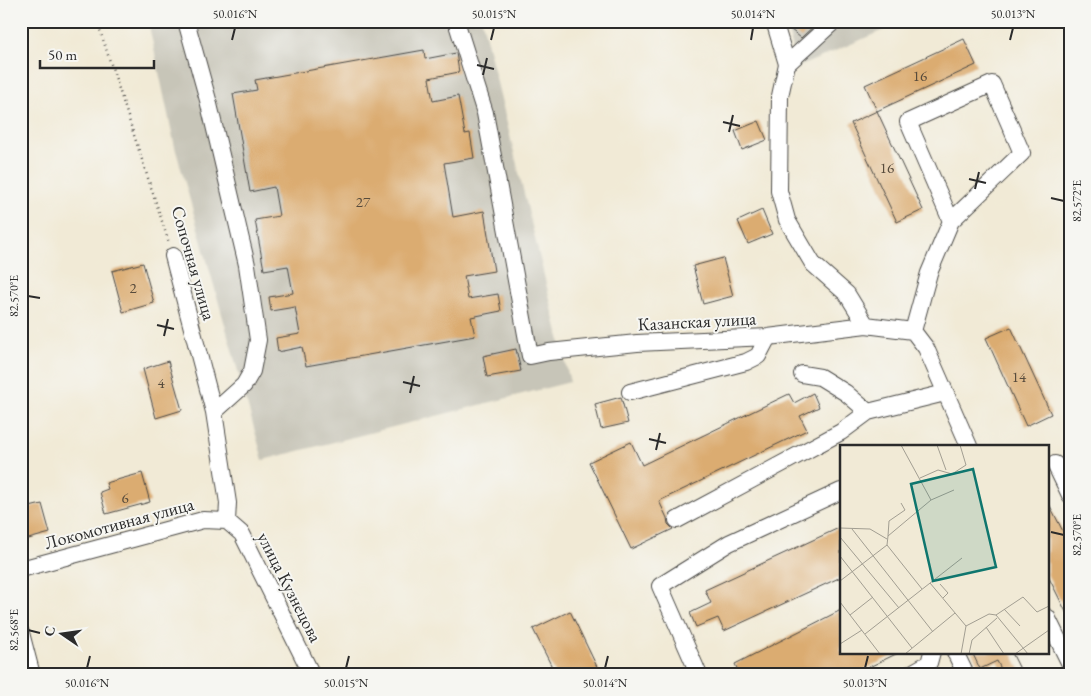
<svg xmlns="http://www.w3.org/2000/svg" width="1091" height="696" viewBox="0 0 1091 696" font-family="'EB Garamond',serif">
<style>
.industrial{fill:#c7c5b8}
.building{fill:#dbac71}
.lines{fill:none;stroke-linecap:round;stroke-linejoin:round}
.minor-casing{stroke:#494845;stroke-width:18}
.path{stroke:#494845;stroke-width:2.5;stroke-dasharray:1 4;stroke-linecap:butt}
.minor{stroke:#fff;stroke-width:16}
.ticks{fill:none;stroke:#2b2b2b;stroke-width:2}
.labels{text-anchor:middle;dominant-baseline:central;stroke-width:4;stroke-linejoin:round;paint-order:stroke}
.number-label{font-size:15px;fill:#574b3c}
.street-label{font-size:18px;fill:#2b2b2b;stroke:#f6f6f2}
.inset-road{fill:none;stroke:#a29e92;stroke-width:1}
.view{fill:#0f766e;fill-opacity:0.15;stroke:#0f766e;stroke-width:2.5}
.inset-edge{fill:none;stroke:#2b2b2b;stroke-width:2.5}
.neatline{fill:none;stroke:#2b2b2b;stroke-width:2}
.ticks-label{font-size:12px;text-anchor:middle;fill:#2b2b2b}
</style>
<rect width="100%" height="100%" fill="#f6f6f2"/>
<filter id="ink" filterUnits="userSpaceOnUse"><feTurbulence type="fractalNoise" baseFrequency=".02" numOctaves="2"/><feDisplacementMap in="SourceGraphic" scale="10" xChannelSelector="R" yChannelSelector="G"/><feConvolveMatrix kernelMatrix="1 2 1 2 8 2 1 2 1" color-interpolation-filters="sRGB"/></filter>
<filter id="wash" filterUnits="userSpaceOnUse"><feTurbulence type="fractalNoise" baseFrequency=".0096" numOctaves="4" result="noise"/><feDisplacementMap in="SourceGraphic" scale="20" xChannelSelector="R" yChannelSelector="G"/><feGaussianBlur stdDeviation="1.12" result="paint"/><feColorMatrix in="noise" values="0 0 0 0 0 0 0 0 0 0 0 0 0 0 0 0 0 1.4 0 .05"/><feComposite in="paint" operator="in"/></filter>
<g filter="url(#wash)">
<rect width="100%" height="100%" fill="#f1ead6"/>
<path class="industrial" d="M 148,21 L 482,21 L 570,382 L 263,460 L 175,147 Z
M 787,21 L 904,21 L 796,68 Z"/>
<g id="blocks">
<path class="building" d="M 796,21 L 819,21 L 801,38 L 790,29 Z
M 964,39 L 976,65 L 877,111 L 865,85 Z
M 424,50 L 425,59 L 456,53 L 459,72 L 429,78 L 433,101 L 458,96 L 465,134 L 470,133 L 474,158 L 444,163 L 453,217 L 484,211 L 494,271 L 464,276 L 468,299 L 498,294 L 501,311 L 471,317 L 475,336 L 306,366 L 302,347 L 278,352 L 276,338 L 300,334 L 295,307 L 271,311 L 269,297 L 293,293 L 288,266 L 264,270 L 255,220 L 279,216 L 274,187 L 250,192 L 233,94 L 257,90 L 255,80 Z
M 877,111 L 923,210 L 897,222 L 851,123 Z
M 759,121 L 767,140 L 742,150 L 735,131 Z
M 762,210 L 772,234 L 748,244 L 738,221 Z
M 723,258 L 733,296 L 703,304 L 693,266 Z
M 143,263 L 154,303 L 123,312 L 112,271 Z
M 1011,327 L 1051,414 L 1026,426 L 986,338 Z
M 516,349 L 521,371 L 487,377 L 483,356 Z
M 168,361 L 182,410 L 156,418 L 143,369 Z
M 813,393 L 819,407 L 800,416 L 807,430 L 659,501 L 667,518 L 668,524 L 673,529 L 631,549 L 589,462 L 631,442 L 642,465 L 789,394 L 794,403 Z
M 621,397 L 628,423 L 601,429 L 595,404 Z
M 142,473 L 150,502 L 106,514 L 100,492 L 108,489 L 106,483 Z
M 1047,500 L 1070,545 L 1070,620 L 1047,574 Z
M 42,504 L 50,533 L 21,541 L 21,509 Z
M 841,527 L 841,577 L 724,631 L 718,618 L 696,627 L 690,613 L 711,603 L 705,590 Z
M 841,610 L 841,652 L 900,652 L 853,675 L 740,675 L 735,664 Z
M 570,611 L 601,675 L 556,675 L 533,629 Z
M 972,652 L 1014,652 L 1012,653 L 1023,675 L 1004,675 L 997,661 L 980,669 Z"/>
</g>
</g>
<g filter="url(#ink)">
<use href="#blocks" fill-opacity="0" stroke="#494845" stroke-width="1"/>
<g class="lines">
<defs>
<path id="minor" d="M 186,21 L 208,100 L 247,265 L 258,340 L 252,371 L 244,385 L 214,412
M 456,21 L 485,113 L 530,356 L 549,352 L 637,343 L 768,337 L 866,325 L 913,331 L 926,348 L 969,446
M 774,21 L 787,64
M 834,21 L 787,64 L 780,96 L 779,191 L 787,220 L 813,264 L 847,294 L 866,325
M 173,256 L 214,412 L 228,503 L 227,521
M 913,331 L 929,273 L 951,221 L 908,122 L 992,84 L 1022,153 L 951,221
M 802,374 L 820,377 L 846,393 L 868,412
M 630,392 L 746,362 L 758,356 L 768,337
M 1055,464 L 1070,495
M 677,520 L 841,432 L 868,412 L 945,393
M 227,521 L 242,534 L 312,675
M 21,569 L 203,520 L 227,521
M 1047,617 L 1070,664
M 21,633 L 32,675
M 955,652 L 966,675
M 699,675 L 660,586 L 729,543 L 841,491
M 908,675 L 929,663 L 932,652"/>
</defs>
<use href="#minor" class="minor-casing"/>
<path class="path" d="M 97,21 L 169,243"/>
<use href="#minor" class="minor"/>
</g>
</g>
<path class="ticks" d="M 232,40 L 235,28M 491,40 L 494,28M 751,40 L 753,28M 1010,40 L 1013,28M 477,65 L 494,69M 483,75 L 487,58M 723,122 L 740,126M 729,132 L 733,115M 969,179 L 986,183M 975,189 L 979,172M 1051,198 L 1064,201M 28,296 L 40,298M 157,325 L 174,329M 164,336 L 168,319M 403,382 L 420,386M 410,393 L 414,376M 649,439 L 666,443M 656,450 L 660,433M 1051,532 L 1064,535M 28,630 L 40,633M 87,668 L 90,656M 346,668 L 349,656M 605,668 L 608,656M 865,668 L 868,656"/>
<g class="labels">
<g class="number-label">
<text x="920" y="75">16</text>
<text x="887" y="167">16</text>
<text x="363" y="201">27</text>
<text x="133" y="287">2</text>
<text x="1019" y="376">14</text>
<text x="161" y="382">4</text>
<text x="125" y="497">6</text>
</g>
<g class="street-label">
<text transform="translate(194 263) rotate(74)">Сопочная улица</text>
<text transform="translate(697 321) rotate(-3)">Казанская улица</text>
<text transform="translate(119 523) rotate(-15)">Локомотивная улица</text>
<text transform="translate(290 587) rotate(63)">улица Кузнецова</text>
</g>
</g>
<g transform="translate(840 445)">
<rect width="209" height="209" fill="#f1ead6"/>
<path class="inset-road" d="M 61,0 L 91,55M 97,0 L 106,25M 80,33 L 98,25 L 112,29 L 126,20 L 120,0M 0,83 L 30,84 L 47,94M 12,84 L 93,187M 48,91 L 49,76 L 65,65 L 61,58M 0,92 L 59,163M 47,100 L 82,144M 0,111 L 72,203M 0,136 L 47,100 L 48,91 L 91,55 L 114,45M 90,138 L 126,181 L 149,169 L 156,170M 100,139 L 108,148 L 103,153M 0,157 L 40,209M 164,164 L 180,181M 10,170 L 33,152M 156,170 L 183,152 L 197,167 L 209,161M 156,170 L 188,209M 146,182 L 164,209M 25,189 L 122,113M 0,199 L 22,185M 65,209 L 115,168M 121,209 L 126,181M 129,209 L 132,195 L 157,173M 175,209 L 209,185"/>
<path class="view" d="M 133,24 L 156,122 L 93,136 L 71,39 Z"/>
<rect width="209" height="209" class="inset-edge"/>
</g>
<rect width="1091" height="696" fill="none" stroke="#f6f6f2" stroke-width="55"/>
<g transform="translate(62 634) rotate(283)" stroke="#f6f6f2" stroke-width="4" paint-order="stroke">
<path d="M0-4L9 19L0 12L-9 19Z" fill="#2b2b2b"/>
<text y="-8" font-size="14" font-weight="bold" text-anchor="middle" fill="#2b2b2b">С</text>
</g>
<path d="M40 60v8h114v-8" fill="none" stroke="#2b2b2b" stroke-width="2.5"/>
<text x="48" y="60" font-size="15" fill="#2b2b2b" stroke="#f6f6f2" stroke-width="4" paint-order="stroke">50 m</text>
<rect x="28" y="28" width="1036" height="640" class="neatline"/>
<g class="ticks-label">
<text x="235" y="18">50.016°N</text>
<text x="494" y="18">50.015°N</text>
<text x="753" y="18">50.014°N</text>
<text x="1013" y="18">50.013°N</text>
<text transform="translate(1077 201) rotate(-90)" y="4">82.572°E</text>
<text transform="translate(14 296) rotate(-90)" y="4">82.570°E</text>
<text transform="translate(1077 535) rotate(-90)" y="4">82.570°E</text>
<text transform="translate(14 630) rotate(-90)" y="4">82.568°E</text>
<text x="87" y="687">50.016°N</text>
<text x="346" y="687">50.015°N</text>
<text x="605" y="687">50.014°N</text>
<text x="865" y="687">50.013°N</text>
</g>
</svg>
